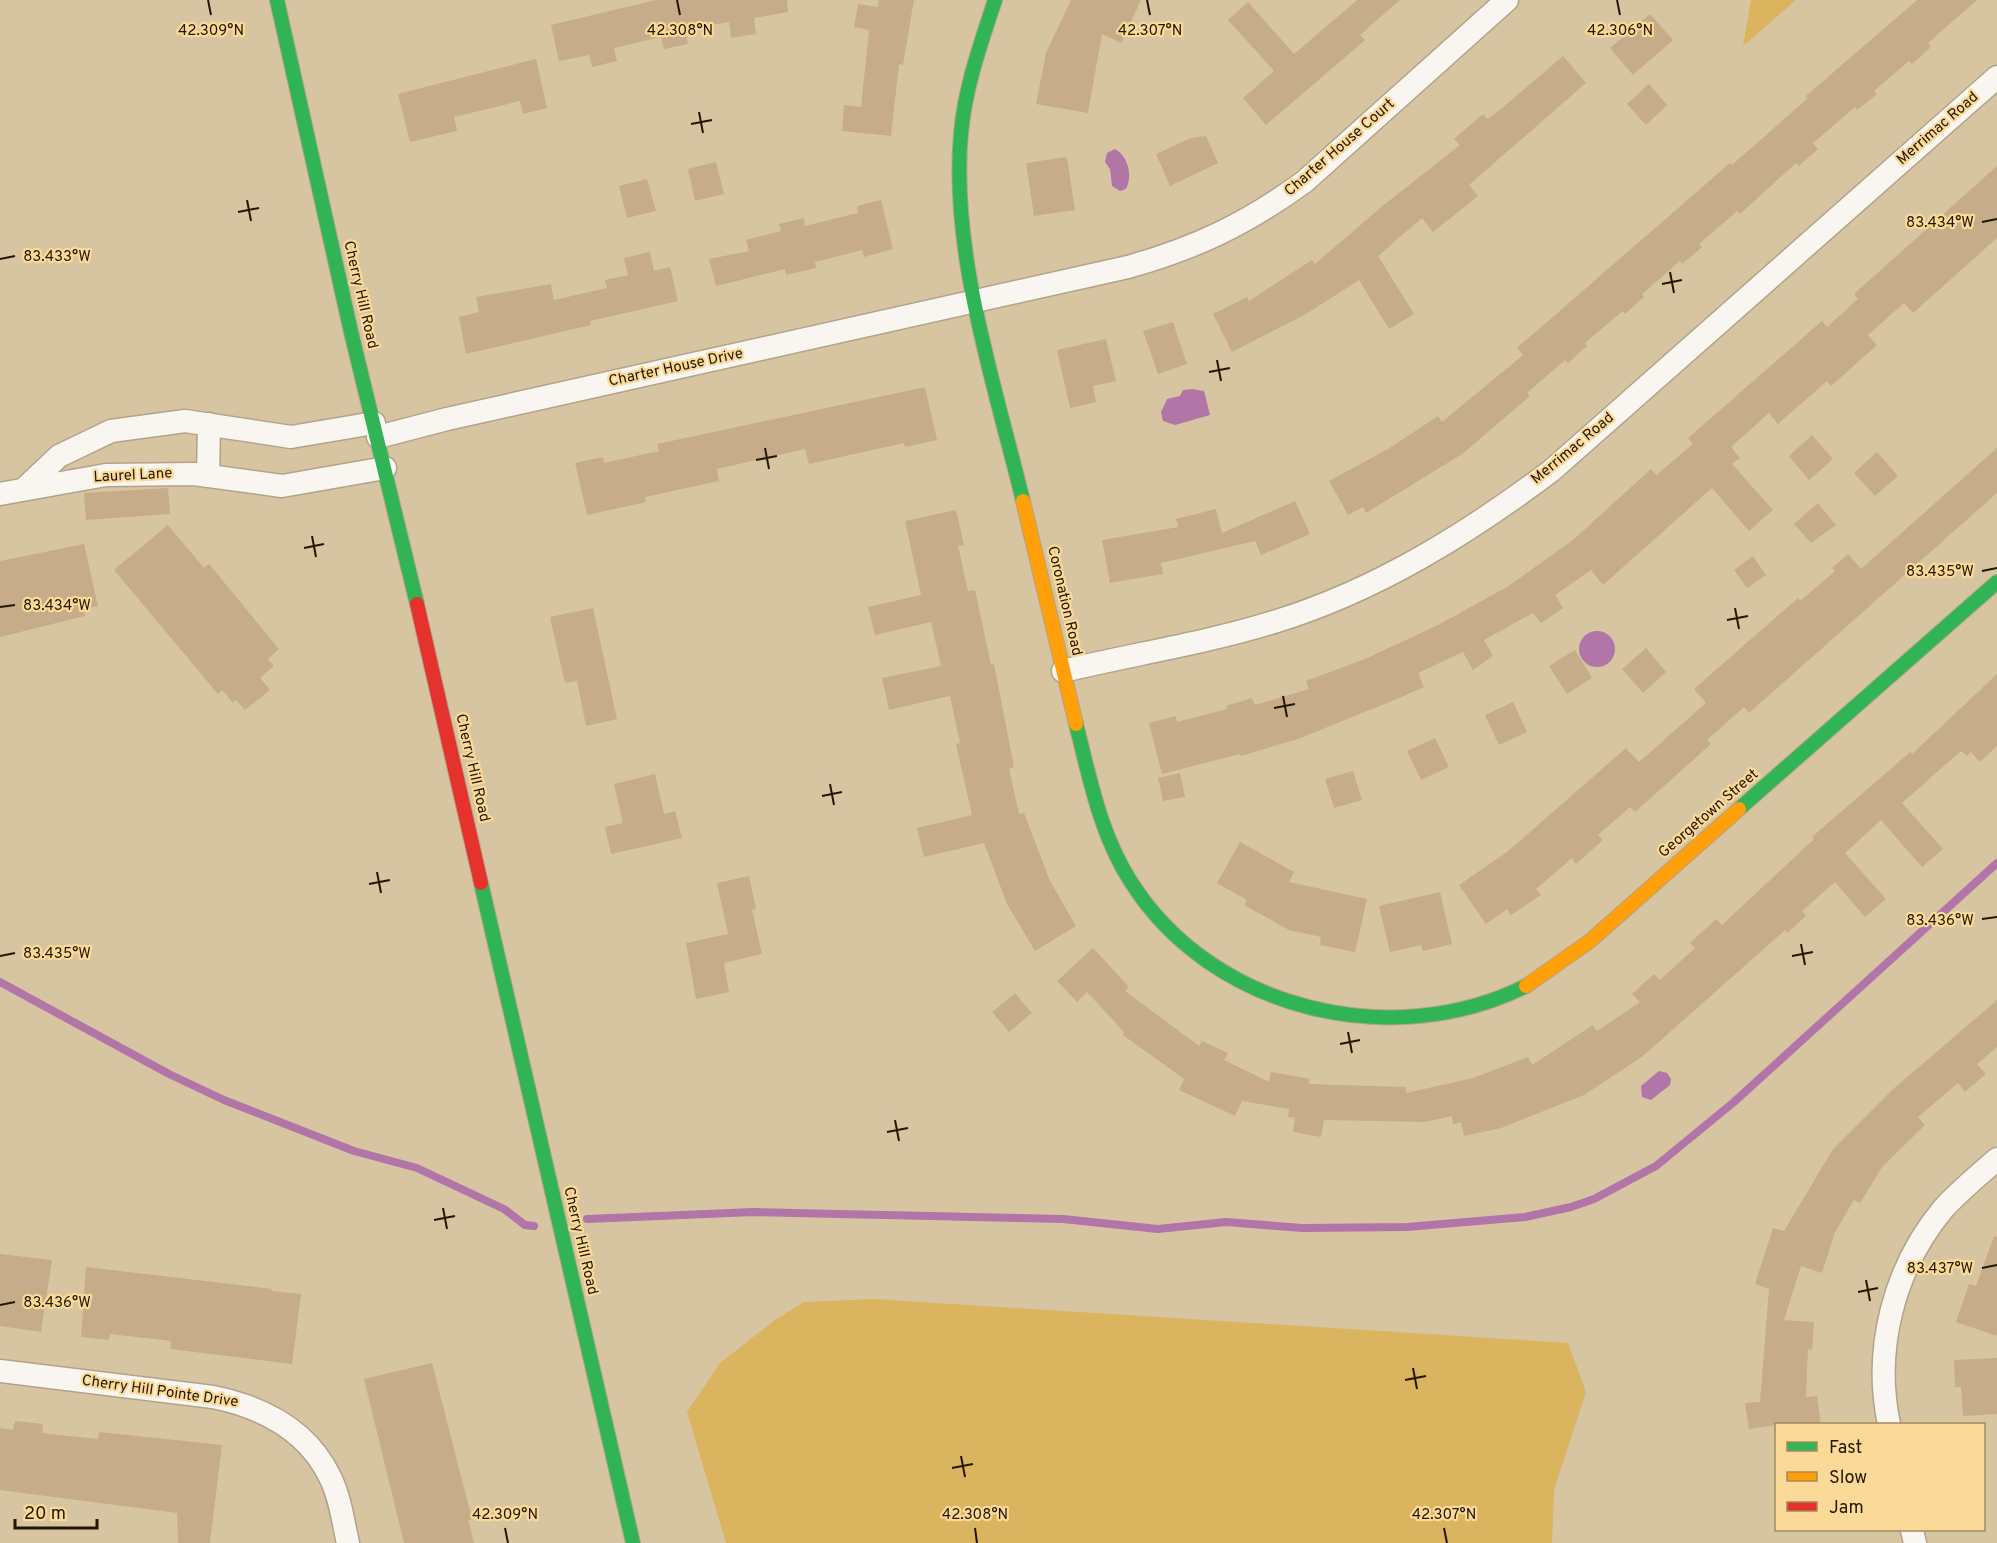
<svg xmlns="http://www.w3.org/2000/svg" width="1997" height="1543" viewBox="0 0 1997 1543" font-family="Overpass,sans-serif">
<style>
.green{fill:#dab45e}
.water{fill:#b175a8}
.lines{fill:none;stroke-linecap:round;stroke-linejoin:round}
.stream{stroke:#b175a8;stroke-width:8}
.building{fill:#c6ac89}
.street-casing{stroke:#b2a388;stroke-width:25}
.fast-casing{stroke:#b2a388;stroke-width:16}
.slow-casing{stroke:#b2a388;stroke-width:16}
.jam-casing{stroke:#b2a388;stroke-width:16}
.street{stroke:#f9f6f1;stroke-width:22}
.fast{stroke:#30b455;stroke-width:14}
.slow{stroke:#ff9f0a;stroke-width:14}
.jam{stroke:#e5322d;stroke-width:14}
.ticks{fill:none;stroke:#231700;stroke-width:2}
.labels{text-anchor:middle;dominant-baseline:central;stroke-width:4.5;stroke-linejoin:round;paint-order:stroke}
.street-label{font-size:15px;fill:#231700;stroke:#fad999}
.ticks-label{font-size:15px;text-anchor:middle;fill:#231700;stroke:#fad999;stroke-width:4.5;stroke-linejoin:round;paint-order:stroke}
</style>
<rect width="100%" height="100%" fill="#d7c5a2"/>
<path class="green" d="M 1751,0 L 1796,0 L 1743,46 Z
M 874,1299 L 1568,1343 L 1586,1392 L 1554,1490 L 1552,1543 L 726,1543 L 687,1412 L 720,1363 L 775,1320 L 804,1302 Z"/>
<path class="water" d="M 1115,149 C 1128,156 1133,176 1126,189 L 1120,191 L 1112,186 L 1110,169 L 1105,162 L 1107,153 Z
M 1192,389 L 1204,391 L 1210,415 L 1175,425 L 1163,421 L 1161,412 L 1167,399 L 1180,396 L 1183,390 Z
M1579 649a18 18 0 1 1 36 0a18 18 0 1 1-36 0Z
M 1659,1071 L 1667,1073 L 1671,1079 L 1670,1085 L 1651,1100 L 1642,1097 L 1641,1086 Z"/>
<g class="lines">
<path class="stream" d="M 0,982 L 169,1074 L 224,1100 L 354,1151 L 417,1168 L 504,1209 L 525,1225 L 534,1226
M 587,1219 L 753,1212 L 1063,1219 L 1158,1229 L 1226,1222 L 1302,1228 L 1407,1227 L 1525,1217 L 1571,1207 L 1594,1199 L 1656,1166 L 1734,1102 L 1997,863"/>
</g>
<path class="building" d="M 656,0 L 787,0 L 788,12 L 754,18 L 756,34 L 731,38 L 729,22 L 685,30 L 688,44 L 664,49 L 661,37 L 614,48 L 617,61 L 592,67 L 589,55 L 559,61 L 551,25 Z
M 879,0 L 914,0 L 903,65 L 899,64 L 891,136 L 842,131 L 844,105 L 861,107 L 869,30 L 854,27 L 858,4 L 878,7 Z
M 1071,0 L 1141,0 L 1121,43 L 1102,34 L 1088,113 L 1036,104 L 1046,53 Z
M 1357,0 L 1400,0 L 1360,35 L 1365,40 L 1266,125 L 1243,98 L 1274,71 L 1228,20 L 1248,2 L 1294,54 Z
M 1917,0 L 1977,0 L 1928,43 L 1931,47 L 1912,64 L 1909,61 L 1874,91 L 1877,94 L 1857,110 L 1855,107 L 1813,143 L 1818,149 L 1799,166 L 1796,163 L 1740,214 L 1737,211 L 1699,244 L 1702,247 L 1682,264 L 1680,261 L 1642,294 L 1644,297 L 1625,314 L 1623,311 L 1585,343 L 1587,346 L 1568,363 L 1565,360 L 1527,393 L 1530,396 L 1462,454 L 1366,513 L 1363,507 L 1348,515 L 1329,481 L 1388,449 L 1438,416 L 1442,422 L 1523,355 L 1517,348 L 1730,163 L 1732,165 L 1808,98 L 1806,96 Z
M 1650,14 L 1673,40 L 1633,75 L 1610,48 Z
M 1563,56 L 1586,83 L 1469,185 L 1478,196 L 1433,232 L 1422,218 L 1378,256 L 1414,314 L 1389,329 L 1359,280 L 1306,314 L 1232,352 L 1213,314 L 1247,297 L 1249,301 L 1312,260 L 1315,264 L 1385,204 L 1460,145 L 1454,139 L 1483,114 L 1488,119 L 1500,110 Z
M 536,59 L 547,108 L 523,114 L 520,101 L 454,117 L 457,131 L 410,142 L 398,94 Z
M 1649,84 L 1667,105 L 1646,125 L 1627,104 Z
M 1206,136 L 1218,163 L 1170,186 L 1156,154 L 1191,138 Z
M 1067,157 L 1075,210 L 1034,216 L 1026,163 Z
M 716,162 L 724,194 L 695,201 L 688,169 Z
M 1997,166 L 1997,238 L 1913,313 L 1904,303 L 1868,335 L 1877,345 L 1831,386 L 1827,381 L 1778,424 L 1769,413 L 1731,447 L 1740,458 L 1732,464 L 1773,510 L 1749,531 L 1712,488 L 1603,585 L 1591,570 L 1555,595 L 1563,608 L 1541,623 L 1533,613 L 1484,640 L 1493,656 L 1473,670 L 1463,652 L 1418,673 L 1424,687 L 1399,698 L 1298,739 L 1241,756 L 1240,754 L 1162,774 L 1149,723 L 1176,716 L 1177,722 L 1227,709 L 1226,706 L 1252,698 L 1255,705 L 1309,689 L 1306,681 L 1365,659 L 1438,625 L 1507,587 L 1573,540 L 1651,469 L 1656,475 L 1693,444 L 1688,438 L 1822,321 L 1827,327 L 1858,299 L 1854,294 Z
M 647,179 L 656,211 L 627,218 L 619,186 Z
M 881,200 L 893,249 L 864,257 L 862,250 L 815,262 L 816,268 L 786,275 L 785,269 L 716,286 L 709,259 L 749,251 L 746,240 L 781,231 L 779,224 L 804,218 L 805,226 L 858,213 L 857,206 Z
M 650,252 L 654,271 L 670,267 L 678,301 L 590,321 L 591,325 L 466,354 L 459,317 L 479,312 L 476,297 L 551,284 L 554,300 L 607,288 L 605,280 L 628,275 L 624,258 Z
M 1173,322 L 1187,364 L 1158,374 L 1143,331 Z
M 1106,339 L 1116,381 L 1093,386 L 1096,402 L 1070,408 L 1057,350 Z
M 925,387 L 937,440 L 905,447 L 904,443 L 809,464 L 805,449 L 717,469 L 719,481 L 645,497 L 646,502 L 587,515 L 575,463 L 603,457 L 604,463 L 659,451 L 657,444 Z
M 1812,435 L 1833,459 L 1809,480 L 1789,456 Z
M 1997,448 L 1997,493 L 1749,713 L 1744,707 L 1707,740 L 1711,744 L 1635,812 L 1630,807 L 1598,835 L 1603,840 L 1576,864 L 1572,858 L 1536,889 L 1541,895 L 1511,915 L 1507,909 L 1486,924 L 1459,885 L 1507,852 L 1626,748 L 1639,762 L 1706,703 L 1694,689 L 1798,598 L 1800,601 L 1835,571 L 1832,568 L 1848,554 L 1861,569 Z
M 1877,452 L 1898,476 L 1875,496 L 1854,473 Z
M 168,488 L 170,514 L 86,520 L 84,493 Z
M 1295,501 L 1310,534 L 1261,555 L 1255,541 L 1161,563 L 1163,574 L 1110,583 L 1102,540 L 1178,527 L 1176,519 L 1216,509 L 1222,533 Z
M 1818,503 L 1836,525 L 1811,543 L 1794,524 Z
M 956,510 L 964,545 L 958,546 L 968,591 L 975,590 L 991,665 L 994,664 L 1014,767 L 1009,769 L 1019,814 L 1024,813 L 1050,881 L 1076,926 L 1035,951 L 1007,904 L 984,843 L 924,857 L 917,828 L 972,815 L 956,744 L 960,743 L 950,696 L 889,710 L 882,678 L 941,666 L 931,622 L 875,635 L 868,607 L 921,595 L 905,521 Z
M 168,525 L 204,568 L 209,564 L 279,649 L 268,659 L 274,666 L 260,678 L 270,690 L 245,710 L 236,700 L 233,703 L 222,690 L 218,694 L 114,570 Z
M 84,544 L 98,606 L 83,609 L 85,616 L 0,637 L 0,561 Z
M 1753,556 L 1766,575 L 1747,588 L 1734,570 Z
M 593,608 L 617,719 L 586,726 L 577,681 L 565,683 L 550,617 Z
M 1646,648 L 1666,672 L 1643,693 L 1622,669 Z
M 1575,650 L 1592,678 L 1567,694 L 1549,666 Z
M 1997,674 L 1997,746 L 1980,762 L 1971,752 L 1967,756 L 1961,751 L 1902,803 L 1943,849 L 1922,867 L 1881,820 L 1845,853 L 1886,899 L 1865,917 L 1835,882 L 1802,911 L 1806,916 L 1787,933 L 1785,930 L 1643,1056 L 1584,1095 L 1501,1128 L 1464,1136 L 1461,1122 L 1453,1124 L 1452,1116 L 1425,1122 L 1324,1120 L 1321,1137 L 1293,1132 L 1295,1118 L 1288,1117 L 1289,1109 L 1242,1101 L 1235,1116 L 1179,1090 L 1184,1079 L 1123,1035 L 1124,1032 L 1087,992 L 1077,1002 L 1057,981 L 1093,948 L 1129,987 L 1125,991 L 1199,1046 L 1202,1041 L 1228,1053 L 1224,1060 L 1269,1082 L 1271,1072 L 1310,1079 L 1308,1084 L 1406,1087 L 1406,1093 L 1473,1078 L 1528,1057 L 1532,1065 L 1593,1025 L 1597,1031 L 1640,1002 L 1632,994 L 1654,974 L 1660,980 L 1695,948 L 1690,943 L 1716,919 L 1722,925 L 1814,839 L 1812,837 L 1910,752 L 1912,754 Z
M 1513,702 L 1527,732 L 1499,745 L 1485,715 Z
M 1435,738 L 1449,767 L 1421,780 L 1407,751 Z
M 1353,771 L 1362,800 L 1334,808 L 1325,779 Z
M 1180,773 L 1185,797 L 1163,801 L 1158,778 Z
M 655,774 L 664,814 L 675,811 L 682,838 L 611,854 L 605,827 L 623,823 L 614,784 Z
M 1240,842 L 1294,872 L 1289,882 L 1367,899 L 1355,952 L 1320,945 L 1321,937 L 1289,930 L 1244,905 L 1247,900 L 1217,883 Z
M 749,876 L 756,909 L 752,910 L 762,954 L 724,963 L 729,992 L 696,999 L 686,943 L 728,934 L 717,883 Z
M 1440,892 L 1452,944 L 1423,951 L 1421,945 L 1390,952 L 1379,906 Z
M 1015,993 L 1032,1013 L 1009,1032 L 992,1012 Z
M 1997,1000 L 1997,1047 L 1977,1064 L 1986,1074 L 1965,1092 L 1958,1083 L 1918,1117 L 1925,1125 L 1882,1167 L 1860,1203 L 1854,1200 L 1835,1232 L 1822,1273 L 1801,1266 L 1784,1320 L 1814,1322 L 1812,1350 L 1808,1349 L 1806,1397 L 1817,1396 L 1821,1425 L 1776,1425 L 1749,1429 L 1745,1403 L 1760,1402 L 1769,1289 L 1755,1284 L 1773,1228 L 1784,1231 L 1833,1149 L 1892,1090 Z
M 1994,1236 L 1997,1237 L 1997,1336 L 1956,1322 L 1969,1284 L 1976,1286 Z
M 0,1254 L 52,1260 L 41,1332 L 0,1326 Z
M 86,1267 L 272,1289 L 271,1291 L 301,1294 L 292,1364 L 170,1349 L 171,1341 L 110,1334 L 109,1340 L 81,1337 Z
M 1997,1358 L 1997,1414 L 1963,1416 L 1961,1387 L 1955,1387 L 1954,1360 Z
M 432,1363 L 472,1519 L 468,1520 L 474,1543 L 404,1543 L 364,1379 Z
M 15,1421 L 43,1424 L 42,1433 L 98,1439 L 99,1432 L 222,1445 L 210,1543 L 178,1543 L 177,1513 L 0,1490 L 0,1428 L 13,1430 Z"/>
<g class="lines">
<defs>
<path id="street" d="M 378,437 L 447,419 L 1128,267 C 1196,248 1246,224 1304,182 L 1507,0
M 208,476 L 209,424
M 24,489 L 59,456 L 111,431 L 185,421 L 291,437 L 374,423
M 0,494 L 106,475 L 194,474 L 282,486 L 385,468
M 1063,671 C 1134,654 1207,643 1277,621 C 1377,590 1467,534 1551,471 L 1997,77
M 0,1371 L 213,1397 C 262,1407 307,1429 330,1477 C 340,1497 343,1521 348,1543
M 1889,1424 C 1873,1349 1894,1268 1943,1209 C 1959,1191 1979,1175 1997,1159
M 1912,1530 L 1915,1543"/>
<path id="fast" d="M 277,0 L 351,332 L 417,604
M 995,0 C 981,43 965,87 961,133 C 950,252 995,385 1023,501
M 1076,724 C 1090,779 1100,834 1131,882 C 1212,1010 1392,1053 1526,986
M 1739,809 L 1997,582
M 481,883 L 633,1543"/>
<path id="slow" d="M 1023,501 L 1076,724
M 1526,986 L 1590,941 L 1739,809"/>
<path id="jam" d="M 417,604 L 481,883"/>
</defs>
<use href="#street" class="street-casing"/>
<use href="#fast" class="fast-casing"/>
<use href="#slow" class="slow-casing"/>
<use href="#jam" class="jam-casing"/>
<use href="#street" class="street"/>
<use href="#fast" class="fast"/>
<use href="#slow" class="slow"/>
<use href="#jam" class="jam"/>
</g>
<path class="ticks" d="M 208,0 L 211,15M 677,0 L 680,15M 1147,0 L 1150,15M 1617,0 L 1620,15M 699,112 L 703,133M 691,124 L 712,120M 247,200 L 251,221M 238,212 L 259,208M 1982,222 L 1997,219M 0,259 L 15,256M 1670,272 L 1674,293M 1662,284 L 1682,280M 1217,360 L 1221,381M 1209,372 L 1230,368M 765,448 L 769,469M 756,460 L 777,456M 312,536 L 316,557M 304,548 L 324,544M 1982,571 L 1997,568M 0,607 L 15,605M 1735,608 L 1739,629M 1727,620 L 1748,616M 1283,696 L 1287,717M 1274,708 L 1295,704M 830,784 L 834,805M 822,796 L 842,792M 377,872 L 381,893M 369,884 L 390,880M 1982,919 L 1997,917M 1801,944 L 1805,965M 0,956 L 15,953M 1792,956 L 1813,952M 1348,1032 L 1352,1053M 1340,1044 L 1360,1040M 895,1120 L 899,1141M 887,1132 L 908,1128M 443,1208 L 447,1229M 434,1220 L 455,1216M 1982,1268 L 1997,1265M 1866,1280 L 1870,1301M 1858,1292 L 1878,1288M 0,1305 L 15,1302M 1413,1368 L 1417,1389M 1405,1380 L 1426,1376M 961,1456 L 965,1477M 952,1468 L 973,1464M 505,1528 L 508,1543M 975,1528 L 977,1543M 1444,1528 L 1447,1543"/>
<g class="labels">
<g class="street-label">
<text transform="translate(1938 129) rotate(-41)">Merrimac Road</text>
<text transform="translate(1340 148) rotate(-41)">Charter House Court</text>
<text transform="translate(360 295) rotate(77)">Cherry Hill Road</text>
<text transform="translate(676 368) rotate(-12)">Charter House Drive</text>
<text transform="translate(1573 449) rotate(-40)">Merrimac Road</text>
<text transform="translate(133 476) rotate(-3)">Laurel Lane</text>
<text transform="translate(1064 601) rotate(77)">Coronation Road</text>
<text transform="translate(472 768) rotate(77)">Cherry Hill Road</text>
<text transform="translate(1709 814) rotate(-41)">Georgetown Street</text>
<text transform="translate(580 1241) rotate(77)">Cherry Hill Road</text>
<text transform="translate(160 1392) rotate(8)">Cherry Hill Pointe Drive</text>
</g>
</g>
<g class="ticks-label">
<text x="211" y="35">42.309°N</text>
<text x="680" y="35">42.308°N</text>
<text x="1150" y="35">42.307°N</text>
<text x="1620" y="35">42.306°N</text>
<text x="1940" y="227">83.434°W</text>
<text x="57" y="261">83.433°W</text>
<text x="1940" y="576">83.435°W</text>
<text x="57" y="610">83.434°W</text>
<text x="1940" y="925">83.436°W</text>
<text x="57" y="958">83.435°W</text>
<text x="1940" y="1273">83.437°W</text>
<text x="57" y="1307">83.436°W</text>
<text x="505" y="1519">42.309°N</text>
<text x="975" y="1519">42.308°N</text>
<text x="1444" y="1519">42.307°N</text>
</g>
<rect x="1775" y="1423" width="210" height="108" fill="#fad999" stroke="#a48b5c" stroke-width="1.5"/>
<rect x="1787" y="1442" width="30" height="9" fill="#30b455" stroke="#a48b5c" stroke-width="1.5"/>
<text x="1829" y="1453" font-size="18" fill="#231700">Fast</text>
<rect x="1787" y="1472" width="30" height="9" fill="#ff9f0a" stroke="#a48b5c" stroke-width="1.5"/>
<text x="1829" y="1483" font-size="18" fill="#231700">Slow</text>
<rect x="1787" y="1502" width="30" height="9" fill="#e5322d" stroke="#a48b5c" stroke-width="1.5"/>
<text x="1829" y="1513" font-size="18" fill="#231700">Jam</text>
<path d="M15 1519v9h82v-9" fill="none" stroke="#231700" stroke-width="3"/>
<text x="24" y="1519" font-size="18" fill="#231700" stroke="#fad999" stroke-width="4.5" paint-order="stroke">20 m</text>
</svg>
